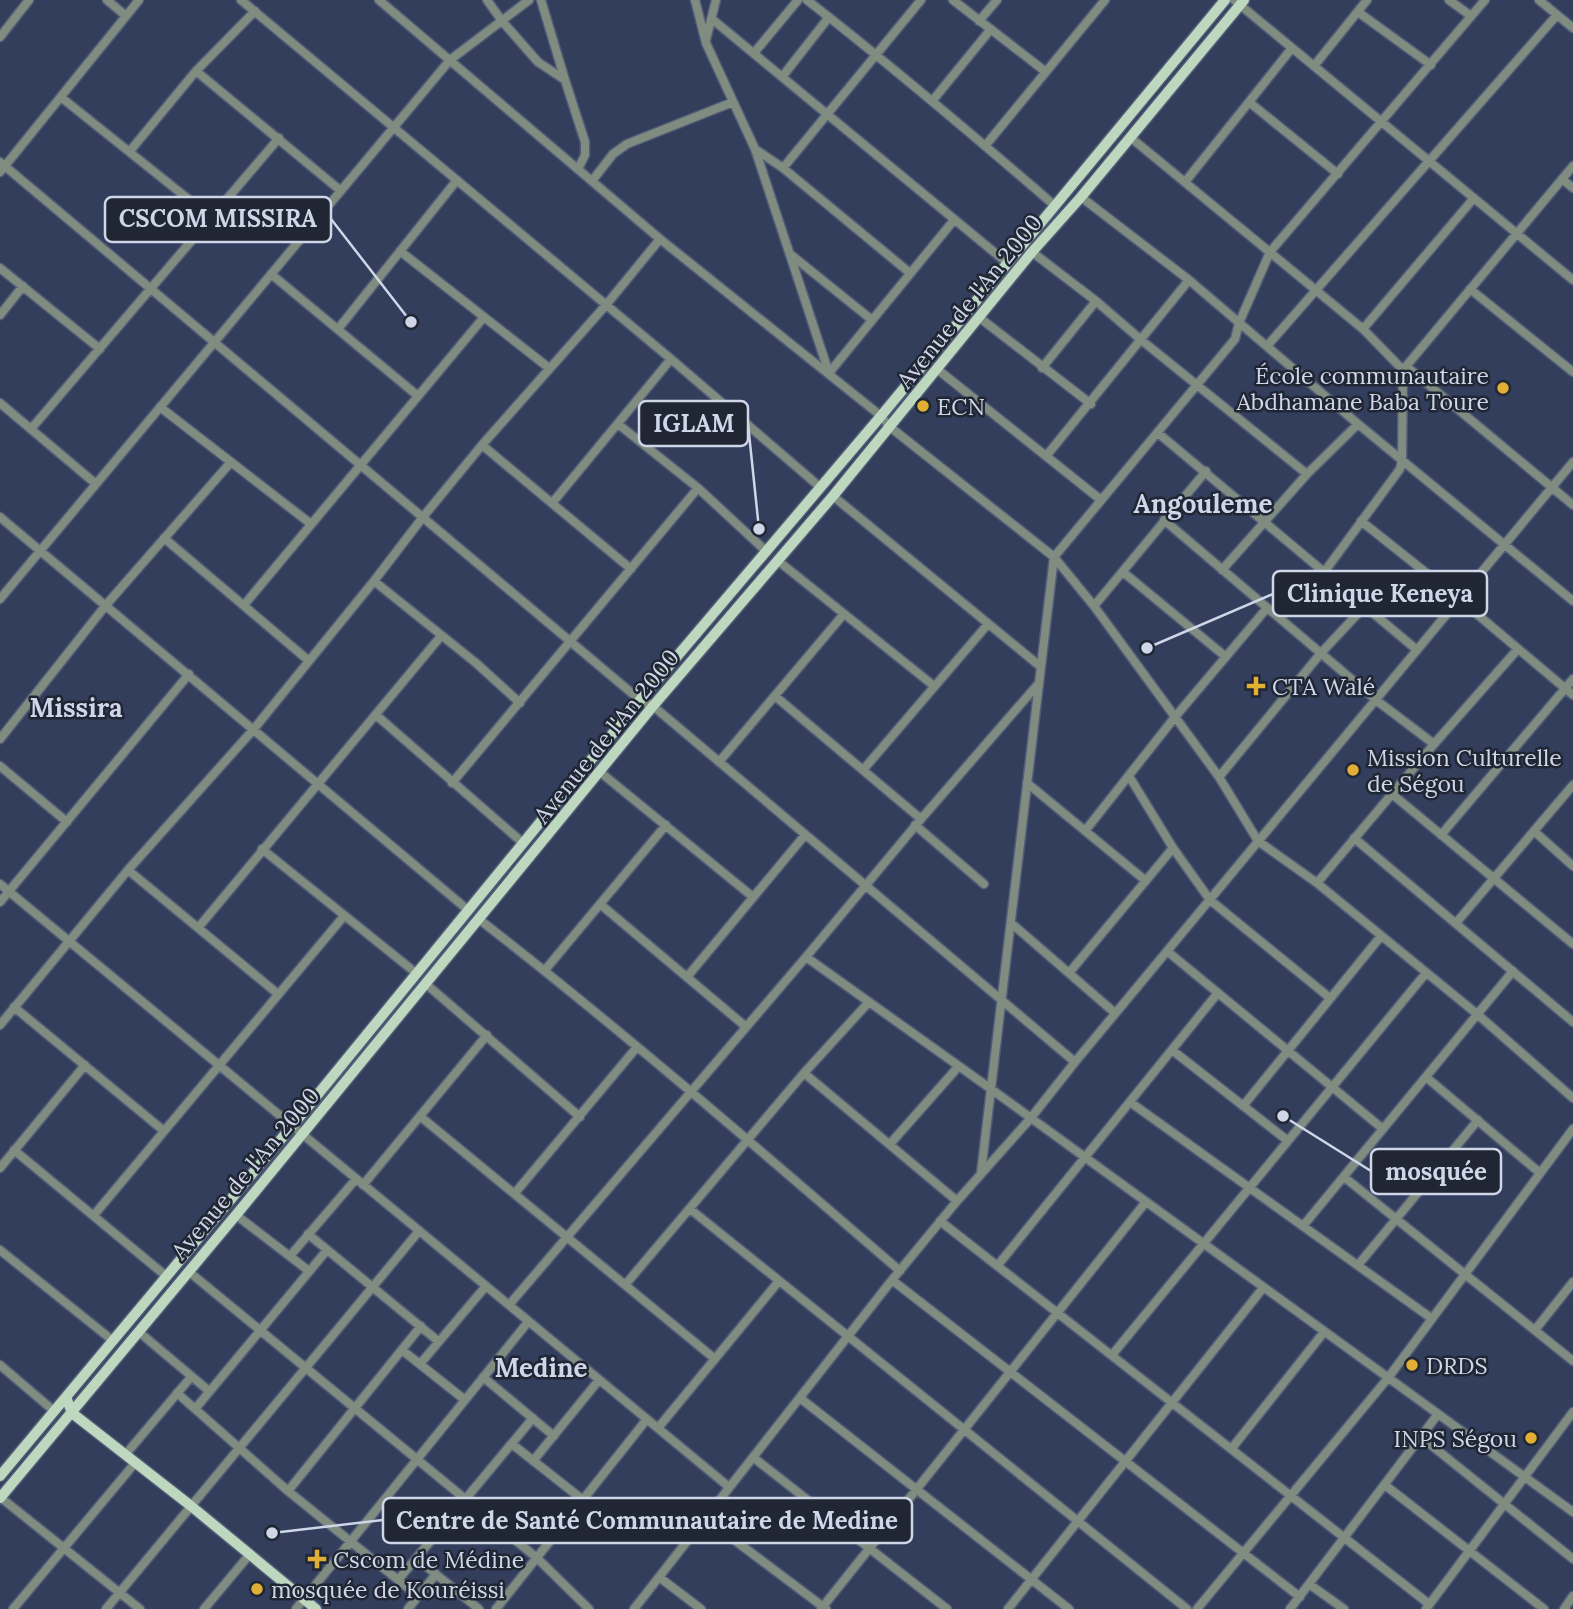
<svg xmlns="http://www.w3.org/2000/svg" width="1573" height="1609" viewBox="0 0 1573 1609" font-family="Lora,serif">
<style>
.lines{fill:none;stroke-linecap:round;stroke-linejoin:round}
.minor-casing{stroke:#515c77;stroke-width:11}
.major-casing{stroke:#515c77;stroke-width:13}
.minor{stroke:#808c80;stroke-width:8}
.major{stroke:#bed8bf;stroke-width:10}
.poi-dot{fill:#e1af34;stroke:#202633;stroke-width:2.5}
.labels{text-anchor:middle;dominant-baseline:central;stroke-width:5;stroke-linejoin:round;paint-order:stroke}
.street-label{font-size:23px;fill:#ced6e8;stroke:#202633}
.poi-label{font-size:23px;fill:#ced6e8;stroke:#202633;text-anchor:start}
.quarter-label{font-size:26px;font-weight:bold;fill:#ced6e8;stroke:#202633}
.leader{fill:none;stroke:#ced6e8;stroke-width:2.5}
.callout-dot{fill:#ced6e8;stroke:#202633;stroke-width:2.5}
.callout{fill:#202633;stroke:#ced6e8;stroke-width:2.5}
.callout-label{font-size:24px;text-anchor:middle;font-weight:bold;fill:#ced6e8}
</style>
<rect width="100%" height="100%" fill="#323e5b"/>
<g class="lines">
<defs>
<path id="minor" d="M 107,0 L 126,16
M 241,0 L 671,359 L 820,487
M 379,0 L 660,239 L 881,416 L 890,427 L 1054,557 L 1094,606 L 1219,777 L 1258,841 L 1317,883 L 1477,1014 L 1573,1098
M 487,0 L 502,21 L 538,62 L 565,80 L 585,142 L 585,155 L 578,169
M 541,0 L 565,80
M 695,0 L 706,43 L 755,149 L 829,373
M 807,0 C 892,66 973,135 1054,205
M 953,0 L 1046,72
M 1234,0 L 1573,280
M 1449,0 L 1471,16
M 1539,0 L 1573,28
M 1358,12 L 1431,65
M 712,19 L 1006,262
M 979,21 L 997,0
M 0,37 L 29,0
M 706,40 L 716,0
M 1292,48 L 1249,102 L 1338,174
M 754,53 L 798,0
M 1314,66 L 1367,0
M 196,71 L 341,191
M 782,77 L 829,17
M 62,98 L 212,218
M 933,100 L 991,29
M 1130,137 L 1363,329 L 1403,370
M 985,146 L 1105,0
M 755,149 L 783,168 L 910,273
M 130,151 L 196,71 L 255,11
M 0,162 L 640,700 L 653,706 L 1075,1062
M 783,168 L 921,0
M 0,172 L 139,0
M 1562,179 L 1573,188
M 592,181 L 613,154 L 627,144 L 733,102
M 1185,182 L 1249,102
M 1081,197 L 1189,280 L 1358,424 L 1573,601
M 400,251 L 549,368
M 1032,252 L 1096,301 L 1140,339 L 1307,474
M 790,254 L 872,320
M 0,268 L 100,349
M 271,274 L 418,396
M 1470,289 L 1573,372
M 0,315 L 23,286
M 980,318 L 1091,404
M 338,329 L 457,180
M 1363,329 L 1474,198
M 1267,346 L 1557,15
M 1406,366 L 1573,505
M 1042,368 L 1096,301
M 937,369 L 1101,500
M 829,373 L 954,220
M 0,403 L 96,484
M 160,407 L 311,524
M 618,424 L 698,488 L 767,552
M 31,429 L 279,138
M 1158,433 L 1417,650
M 482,445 L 631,569
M 1047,455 L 1189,280
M 833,496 L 1041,667
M 553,502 L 671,359
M 0,517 L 468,910
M 1164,520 L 1376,700 L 1434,744
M 1361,521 L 1459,599 L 1573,695
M 164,538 L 309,661
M 777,560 L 934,686
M 1222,570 L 1307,474 L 1358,424
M 1325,571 L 1400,469 L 1402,460 L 1403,370 L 1573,166
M 1123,572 L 1226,657
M 374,581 L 476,663 L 520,703
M 0,599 L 450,60 L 529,0
M 244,605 L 484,317
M 1094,606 L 1206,471
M 775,696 L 921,819
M 376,715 L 523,843
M 0,739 L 106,605 L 231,462
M 719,762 L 843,615
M 0,766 L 67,822
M 863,770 L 988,624
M 600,772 L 753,897
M 1129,776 L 1173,848 L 1210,900 L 1330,998
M 1219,777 L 1321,653 L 1364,607
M 452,783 L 698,488
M 1027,783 L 1146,881
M 1392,794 L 1573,944
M 915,825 L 984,884
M 1085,831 L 1175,717 L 1267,608
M 1534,831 L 1573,866
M 1441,835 L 1573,679
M 1354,838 L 1573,1022
M 262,849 L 416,973
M 128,870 L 278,994
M 1317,883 L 1434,744 L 1517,650
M 0,884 L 729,1487
M 0,902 L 189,674
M 600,904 L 745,1026
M 480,920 C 624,1032 762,1152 900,1271
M 1011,923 L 1115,1013
M 1456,923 L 1573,785
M 198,928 L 441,636
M 1167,951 L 1383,1129
M 806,957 L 991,1089 L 1573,1512
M 545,970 L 666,825
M 1069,973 L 1173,848
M 687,977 L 805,835
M 426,984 L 580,1117
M 14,1007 L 164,1131
M 0,1025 L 128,870 L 253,730 L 374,581 L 423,517 L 482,445 L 606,305 L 660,239
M 1172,1050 L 1288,1141
M 804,1073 L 957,1201
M 1426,1077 L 1540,1173
M 1130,1102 L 1431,1318
M 1243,1106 L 1381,936
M 421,1117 L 715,1359
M 890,1144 L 958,1067
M 14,1150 L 166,1276
M 0,1168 L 85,1065
M 981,1173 L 1054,557 L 1235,339 L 1239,323 L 1270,252 L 1485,0
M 1344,1177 L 1573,1361
M 363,1185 L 487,1035
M 515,1193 L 637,1047
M 690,1209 L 1187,1609
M 94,1215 L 344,916
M 236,1215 L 309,1271
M 940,1221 L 1429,1604
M 1303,1226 L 1513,971
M 308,1234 L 438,1341
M 0,1250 L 112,1340
M 290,1256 L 356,1179
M 998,1265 L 1217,994
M 1358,1265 L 1478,1120
M 188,1271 L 537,1558 L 589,1609
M 892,1280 L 1300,1597
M 625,1285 L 804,1073 L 868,1003
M 509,1305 L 806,957 L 921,819 L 1039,683
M 1535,1330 L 1573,1282
M 139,1332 L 209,1391
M 402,1350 L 465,1400
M 1112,1355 L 1426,973
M 420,1364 L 486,1286
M 0,1365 L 54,1411
M 483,1377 L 554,1436
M 177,1393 L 288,1491 L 418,1596
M 800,1398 L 1069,1609
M 195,1409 L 327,1250
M 658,1428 L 779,1281
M 1421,1437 L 1573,1559
M 512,1444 L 583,1500
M 1232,1448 L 1324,1332
M 125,1455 L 191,1377
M 754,1458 L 947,1609
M 533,1461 L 599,1380
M 1385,1485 L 1544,1609
M 288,1491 L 421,1326
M 0,1497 L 140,1609
M 705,1518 L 826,1609
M 417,1559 L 479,1609
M 659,1577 L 701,1609
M 398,1580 L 533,1418
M 1309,1584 L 1344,1609
M 13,1609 L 135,1463
M 106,1609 L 419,1231
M 204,1609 L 250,1554
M 296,1609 L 528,1322
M 408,1609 L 436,1574
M 496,1609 L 647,1419
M 634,1609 L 892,1280 L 957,1201 L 1030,1119 L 1075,1062 L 1573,462
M 821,1609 L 1145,1203
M 1008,1609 L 1263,1288
M 1197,1609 L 1388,1378 L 1573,1129
M 1290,1609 L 1438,1414
M 1426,1609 L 1573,1412
M 1564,1609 L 1573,1596"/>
<path id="major" d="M 66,1397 L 72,1413 L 191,1506 L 316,1609
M 0,1476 L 292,1126 L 640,700 L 881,416 L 1225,0
M 0,1498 L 236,1215 L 653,706 L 833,496 L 1032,252 L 1081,197 L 1244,0"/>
</defs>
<use href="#minor" class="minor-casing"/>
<use href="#major" class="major-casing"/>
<use href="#minor" class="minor"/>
<use href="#major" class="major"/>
</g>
<g class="poi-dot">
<circle cx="1503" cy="388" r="7"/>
<circle cx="923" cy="406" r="7"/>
<path d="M1252.5 675.5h7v7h7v7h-7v7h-7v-7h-7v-7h7z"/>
<circle cx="1353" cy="770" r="7"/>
<circle cx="1412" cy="1365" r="7"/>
<circle cx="1531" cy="1438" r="7"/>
<path d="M313.5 1548.5h7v7h7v7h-7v7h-7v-7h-7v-7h7z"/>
<circle cx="257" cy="1589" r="7"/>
</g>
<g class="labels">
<g class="street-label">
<text transform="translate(969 301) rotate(-51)">Avenue de l'An 2000</text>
<text transform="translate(606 736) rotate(-51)">Avenue de l'An 2000</text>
<text transform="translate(245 1173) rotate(-50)">Avenue de l'An 2000</text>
</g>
<g class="poi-label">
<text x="1489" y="375" text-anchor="end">École communautaire<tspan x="1489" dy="26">Abdhamane Baba Toure</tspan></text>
<text x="937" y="406">ECN</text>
<text x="1272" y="686">CTA Walé</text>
<text x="1367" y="757">Mission Culturelle<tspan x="1367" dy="26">de Ségou</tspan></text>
<text x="1426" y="1365">DRDS</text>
<text x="1517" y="1438" text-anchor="end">INPS Ségou</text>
<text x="333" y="1559">Cscom de Médine</text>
<text x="271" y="1589">mosquée de Kouréissi</text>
</g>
<g class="quarter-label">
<text x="1203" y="503">Angouleme</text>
<text x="76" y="707">Missira</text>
<text x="541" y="1367">Medine</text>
</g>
</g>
<path class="leader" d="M411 322L331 219M759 529L748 424M1147 648L1273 594M1283 1116L1371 1171M272 1533L383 1520"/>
<g class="callout-dot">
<circle cx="411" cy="322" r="7"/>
<circle cx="759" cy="529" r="7"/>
<circle cx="1147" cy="648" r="7"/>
<circle cx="1283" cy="1116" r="7"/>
<circle cx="272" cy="1533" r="7"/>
</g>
<g class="callout">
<rect x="105" y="197" width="226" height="45" rx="7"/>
<rect x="639" y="401" width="109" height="45" rx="7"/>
<rect x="1273" y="571" width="214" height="45" rx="7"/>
<rect x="1371" y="1149" width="130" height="45" rx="7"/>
<rect x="383" y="1498" width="529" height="45" rx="7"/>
</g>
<g class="callout-label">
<text x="218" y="227">CSCOM MISSIRA</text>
<text x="694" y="432">IGLAM</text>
<text x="1380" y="602">Clinique Keneya</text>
<text x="1436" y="1180">mosquée</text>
<text x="647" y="1529">Centre de Santé Communautaire de Medine</text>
</g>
</svg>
